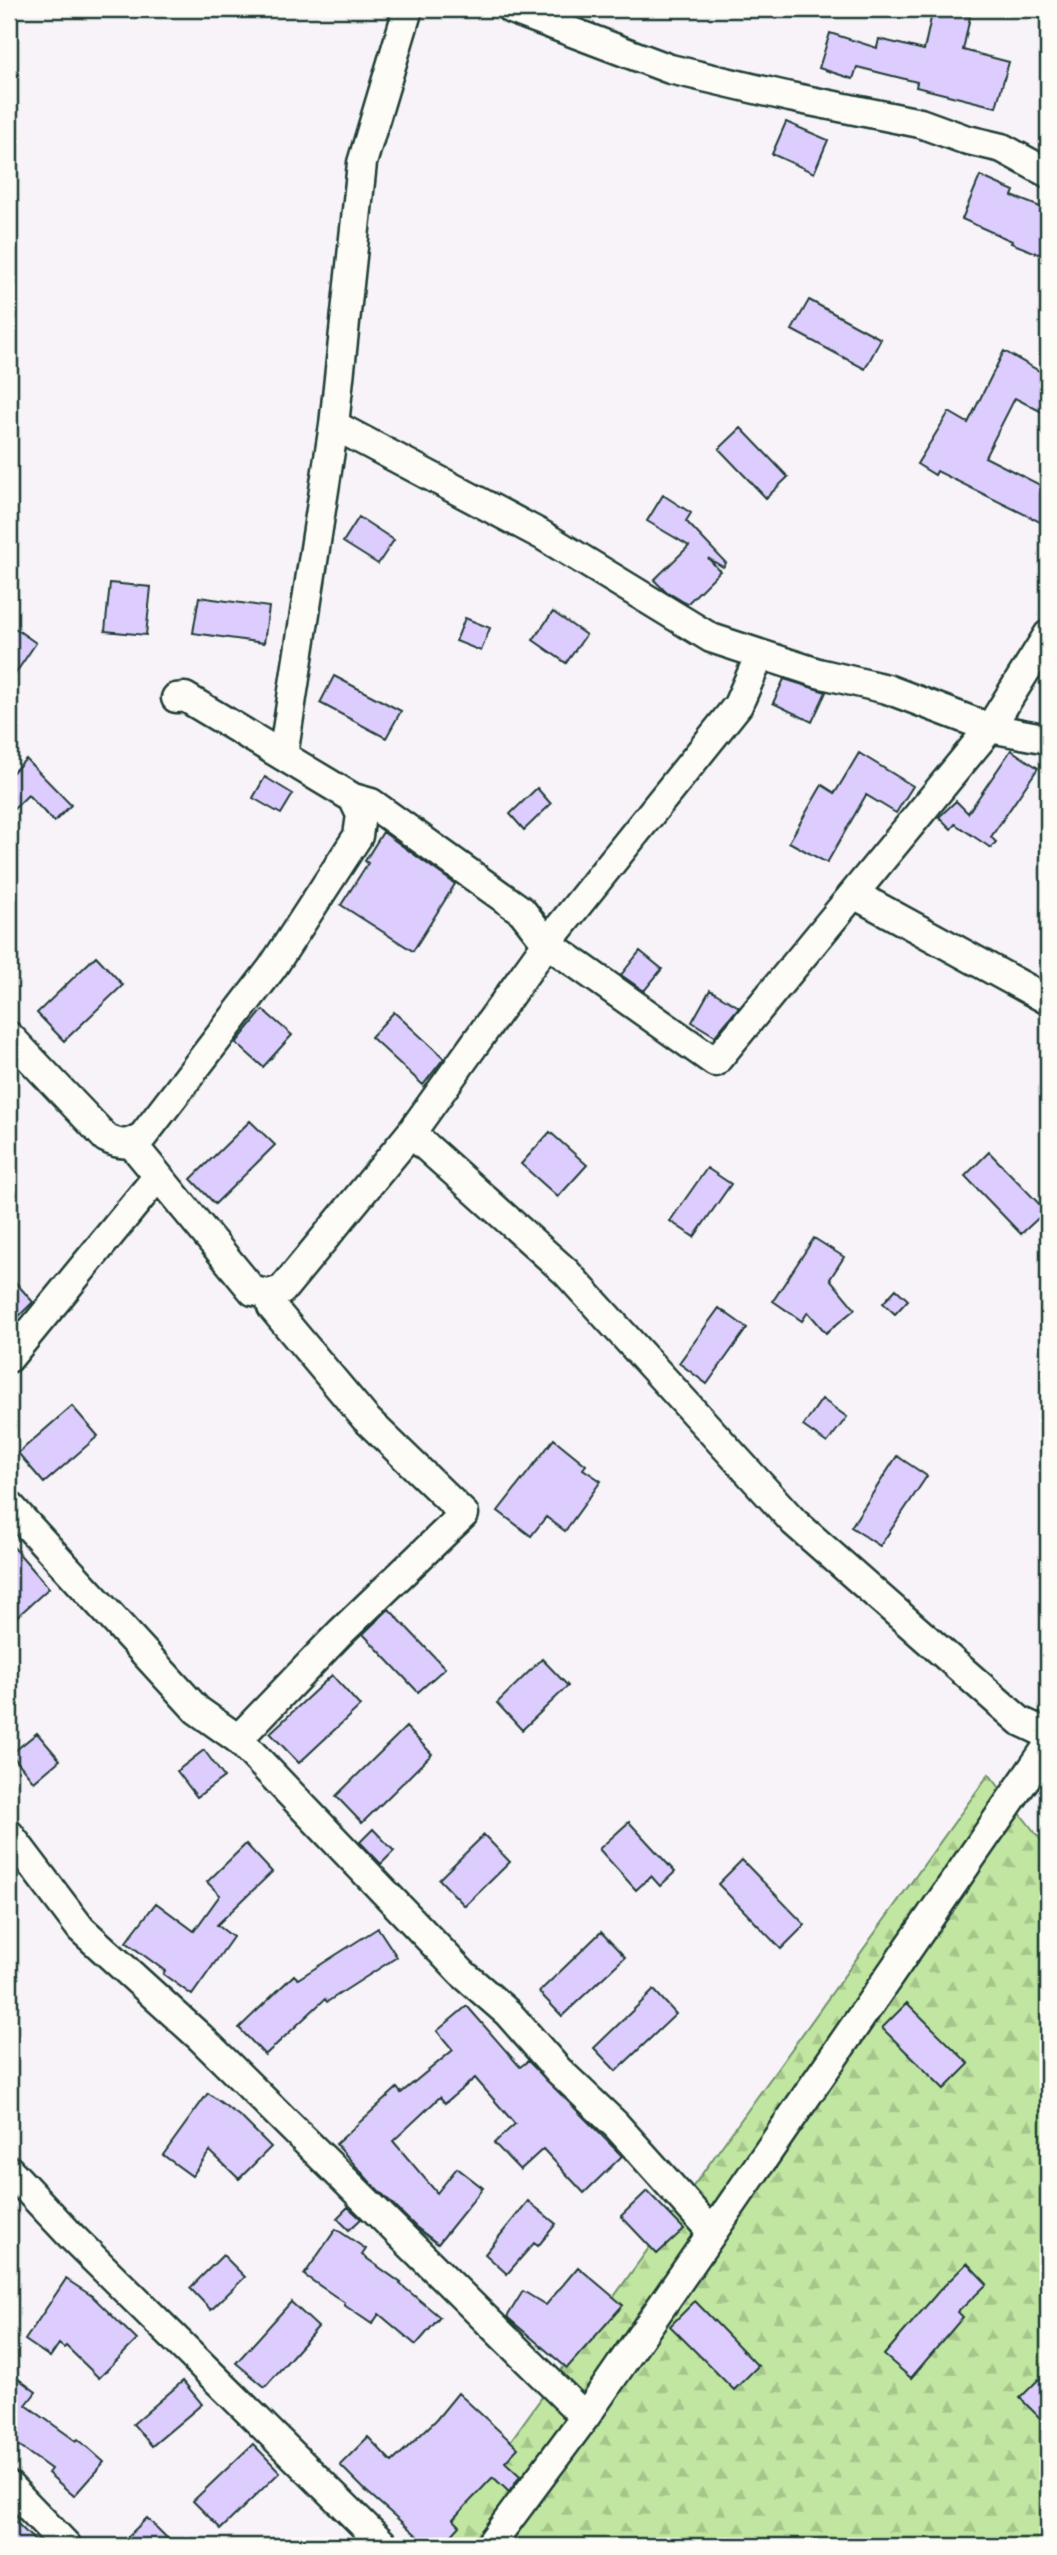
<svg xmlns="http://www.w3.org/2000/svg" width="1057" height="2555" viewBox="0 0 1057 2555" font-family="Caveat,sans-serif">
<style>
.forest{fill:url(#forest-firs);stroke:#70926a;stroke-width:2}
.building{fill:#ddcdff;stroke:#1f3d34;stroke-width:2}
.lines{fill:none;stroke-linecap:round;stroke-linejoin:round}
.minor-casing{stroke:#1f3d34;stroke-width:33}
.minor{stroke:#fdfcf7;stroke-width:28}
</style>
<defs>
<pattern id="forest-firs" width="22" height="20" patternUnits="userSpaceOnUse" patternTransform="scale(1.75)"><rect width="22" height="20" fill="#c1e6a1"/><path d="M5 1l3.5 6h-7zM16 11l3.5 6h-7z" fill="#a5c68b"/></pattern>
</defs>
<rect width="100%" height="100%" fill="#f7f3f9"/>
<filter id="ink" filterUnits="userSpaceOnUse"><feTurbulence type="fractalNoise" baseFrequency=".0143" numOctaves="2"/><feDisplacementMap in="SourceGraphic" scale="14" xChannelSelector="R" yChannelSelector="G"/><feConvolveMatrix kernelMatrix="1 2 1 2 8 2 1 2 1" color-interpolation-filters="sRGB"/></filter>
<g filter="url(#ink)">
<path class="forest" d="M 989,1774 L 1048,1849 L 1048,2546 L 435,2546 Z"/>
<path class="building" d="M 933,9 L 970,17 L 963,50 L 1009,62 L 996,107 L 916,87 L 917,82 L 857,67 L 853,79 L 819,68 L 830,33 L 877,48 L 879,39 L 924,50 Z
M 786,122 L 828,140 L 814,173 L 772,154 Z
M 980,176 L 1014,191 L 1012,196 L 1048,210 L 1048,246 L 1044,256 L 1011,243 L 1012,241 L 962,219 Z
M 809,300 L 881,339 L 865,369 L 792,330 Z
M 1004,351 L 1048,376 L 1048,415 L 1015,398 L 985,457 L 1048,489 L 1048,526 L 937,471 L 935,475 L 917,464 L 949,412 L 968,423 Z
M 741,428 L 788,477 L 766,498 L 719,449 Z
M 663,495 L 691,513 L 686,521 L 726,563 L 723,567 L 708,558 L 720,571 L 687,604 L 664,590 L 654,580 L 689,546 L 647,521 Z
M 359,517 L 394,540 L 378,564 L 343,542 Z
M 110,583 L 151,587 L 146,635 L 105,631 Z
M 199,597 L 269,607 L 264,643 L 193,633 Z
M 553,612 L 586,635 L 566,663 L 533,640 Z
M 465,618 L 490,628 L 481,651 L 456,641 Z
M 9,624 L 36,643 L 9,683 Z
M 334,676 L 401,711 L 386,738 L 320,703 Z
M 784,679 L 826,692 L 812,722 L 773,703 Z
M 1011,750 L 1038,768 L 991,837 L 996,842 L 991,848 L 955,824 L 951,829 L 939,817 L 956,801 L 968,813 Z
M 859,753 L 913,786 L 896,813 L 866,795 L 827,863 L 789,842 L 822,785 L 835,793 Z
M 26,759 L 71,805 L 54,822 L 28,795 L 9,814 L 9,776 Z
M 265,777 L 293,794 L 281,814 L 253,798 Z
M 537,788 L 551,804 L 524,830 L 510,814 Z
M 383,832 L 455,884 L 413,951 L 341,905 L 368,863 L 365,861 Z
M 640,951 L 662,969 L 644,991 L 621,975 Z
M 96,956 L 123,985 L 64,1041 L 37,1013 Z
M 710,990 L 739,1007 L 715,1036 L 692,1022 Z
M 263,1010 L 292,1035 L 263,1067 L 236,1043 Z
M 394,1012 L 444,1058 L 423,1085 L 371,1037 Z
M 250,1121 L 275,1145 L 215,1204 L 191,1179 Z
M 550,1132 L 587,1165 L 558,1197 L 521,1164 Z
M 989,1152 L 1046,1211 L 1021,1234 L 965,1176 Z
M 707,1168 L 731,1184 L 694,1237 L 670,1221 Z
M 814,1238 L 844,1257 L 830,1279 L 855,1309 L 826,1333 L 808,1312 L 802,1321 L 773,1301 Z
M 9,1275 L 33,1302 L 9,1326 Z
M 896,1289 L 908,1300 L 895,1314 L 883,1303 Z
M 719,1308 L 747,1328 L 707,1384 L 679,1363 Z
M 822,1399 L 847,1417 L 827,1443 L 803,1426 Z
M 72,1406 L 98,1436 L 44,1483 L 18,1453 Z
M 554,1439 L 586,1465 L 583,1469 L 601,1481 L 565,1531 L 546,1517 L 531,1536 L 498,1511 Z
M 897,1456 L 927,1476 L 880,1546 L 851,1527 Z
M 9,1542 L 49,1588 L 9,1624 Z
M 389,1609 L 445,1668 L 418,1692 L 363,1634 Z
M 542,1659 L 568,1686 L 522,1730 L 497,1703 Z
M 332,1675 L 360,1706 L 299,1763 L 270,1733 Z
M 406,1727 L 432,1754 L 362,1823 L 336,1796 Z
M 37,1733 L 60,1760 L 34,1782 L 11,1754 Z
M 204,1750 L 224,1777 L 197,1797 L 177,1771 Z
M 629,1822 L 675,1872 L 660,1886 L 651,1876 L 636,1890 L 599,1849 Z
M 373,1829 L 394,1851 L 381,1864 L 360,1842 Z
M 484,1835 L 510,1862 L 465,1906 L 439,1879 Z
M 246,1844 L 272,1872 L 217,1925 L 233,1937 L 192,1995 L 163,1974 L 165,1971 L 126,1942 L 156,1903 L 194,1931 L 220,1895 L 207,1882 Z
M 742,1860 L 805,1925 L 781,1949 L 718,1884 Z
M 378,1928 L 397,1957 L 327,2002 L 325,1999 L 265,2055 L 239,2028 L 294,1975 L 298,1979 Z
M 601,1932 L 625,1957 L 562,2016 L 539,1992 Z
M 654,1990 L 676,2014 L 616,2071 L 594,2048 Z
M 907,2003 L 969,2064 L 944,2089 L 882,2028 Z
M 467,2006 L 520,2067 L 528,2061 L 622,2156 L 584,2193 L 543,2149 L 520,2170 L 494,2143 L 515,2124 L 475,2078 L 445,2103 L 440,2097 L 393,2141 L 437,2193 L 457,2168 L 483,2188 L 438,2244 L 416,2227 L 371,2183 L 336,2144 L 397,2088 L 401,2093 L 453,2050 L 437,2031 Z
M 208,2093 L 242,2118 L 271,2147 L 239,2179 L 210,2151 L 192,2176 L 163,2155 Z
M 647,2191 L 684,2229 L 657,2254 L 621,2216 Z
M 528,2201 L 556,2224 L 538,2246 L 534,2243 L 507,2274 L 485,2254 Z
M 348,2207 L 361,2219 L 349,2230 L 337,2218 Z
M 336,2229 L 366,2249 L 362,2255 L 401,2283 L 400,2284 L 440,2317 L 416,2345 L 379,2314 L 372,2324 L 344,2305 L 345,2303 L 304,2275 Z
M 223,2255 L 245,2277 L 211,2310 L 190,2288 Z
M 967,2263 L 987,2284 L 958,2312 L 963,2317 L 911,2378 L 884,2355 L 939,2291 Z
M 578,2267 L 623,2305 L 567,2368 L 507,2317 L 523,2291 L 546,2305 Z
M 66,2279 L 92,2296 L 137,2340 L 99,2378 L 66,2346 L 64,2348 L 59,2344 L 50,2357 L 25,2340 Z
M 695,2301 L 758,2366 L 734,2390 L 670,2326 Z
M 291,2302 L 318,2327 L 265,2387 L 236,2363 Z
M 1048,2370 L 1048,2426 L 1020,2398 Z
M 9,2372 L 36,2392 L 26,2405 L 76,2441 L 78,2439 L 104,2462 L 74,2496 L 48,2473 L 51,2469 L 9,2439 Z
M 183,2381 L 202,2404 L 152,2446 L 133,2424 Z
M 458,2393 L 518,2448 L 505,2462 L 520,2476 L 509,2492 L 493,2477 L 453,2519 L 460,2526 L 442,2546 L 429,2546 L 366,2491 L 340,2465 L 368,2437 L 392,2462 L 436,2420 Z
M 253,2444 L 280,2472 L 221,2529 L 193,2501 Z
M 9,2515 L 40,2546 L 9,2546 Z
M 147,2518 L 167,2538 L 158,2546 L 118,2546 Z"/>
<g class="lines">
<defs>
<path id="minor" d="M 511,9 L 670,69 L 790,97 L 920,123 L 964,139 L 1002,148 L 1048,173
M 334,425 L 542,535 L 711,638 L 818,673 L 887,689 L 990,728 L 1048,739
M 283,756 L 334,425 L 362,163 L 408,9
M 353,798 L 371,803 L 522,911 L 547,943 L 715,1062 L 990,728 L 1048,635
M 854,894 L 1048,1000
M 9,1036 L 106,1138 C 121,1146 129,1145 143,1136 L 272,968 L 358,836 L 361,815 L 353,798 L 185,697 L 176,698
M 411,1133 L 566,1272 L 794,1522 L 1020,1721 L 1048,1734
M 132,1144 L 253,1291 L 269,1294 L 282,1290 L 411,1133 L 547,943 L 738,705 L 760,655
M 9,1358 L 158,1176
M 9,1505 L 197,1710 L 238,1739 L 462,1973 L 508,2013 L 558,2070 L 616,2125 L 712,2232
M 238,1739 L 341,1632 L 464,1514 L 365,1418 L 272,1307 L 269,1294
M 9,1834 L 81,1929 L 201,2038 L 585,2417
M 9,2170 L 73,2238 L 385,2546
M 9,2486 L 67,2546
M 489,2546 L 585,2417 L 1048,1746"/>
</defs>
<use href="#minor" class="minor-casing"/>
<use href="#minor" class="minor"/>
</g>
</g>
<rect width="1057" height="2555" fill="none" stroke="#fdfcf7" stroke-width="35"/>
<rect x="18" y="18" width="1022" height="2520" fill="none" stroke="#1f3d34" stroke-width="2.5" filter="url(#ink)"/>
</svg>
